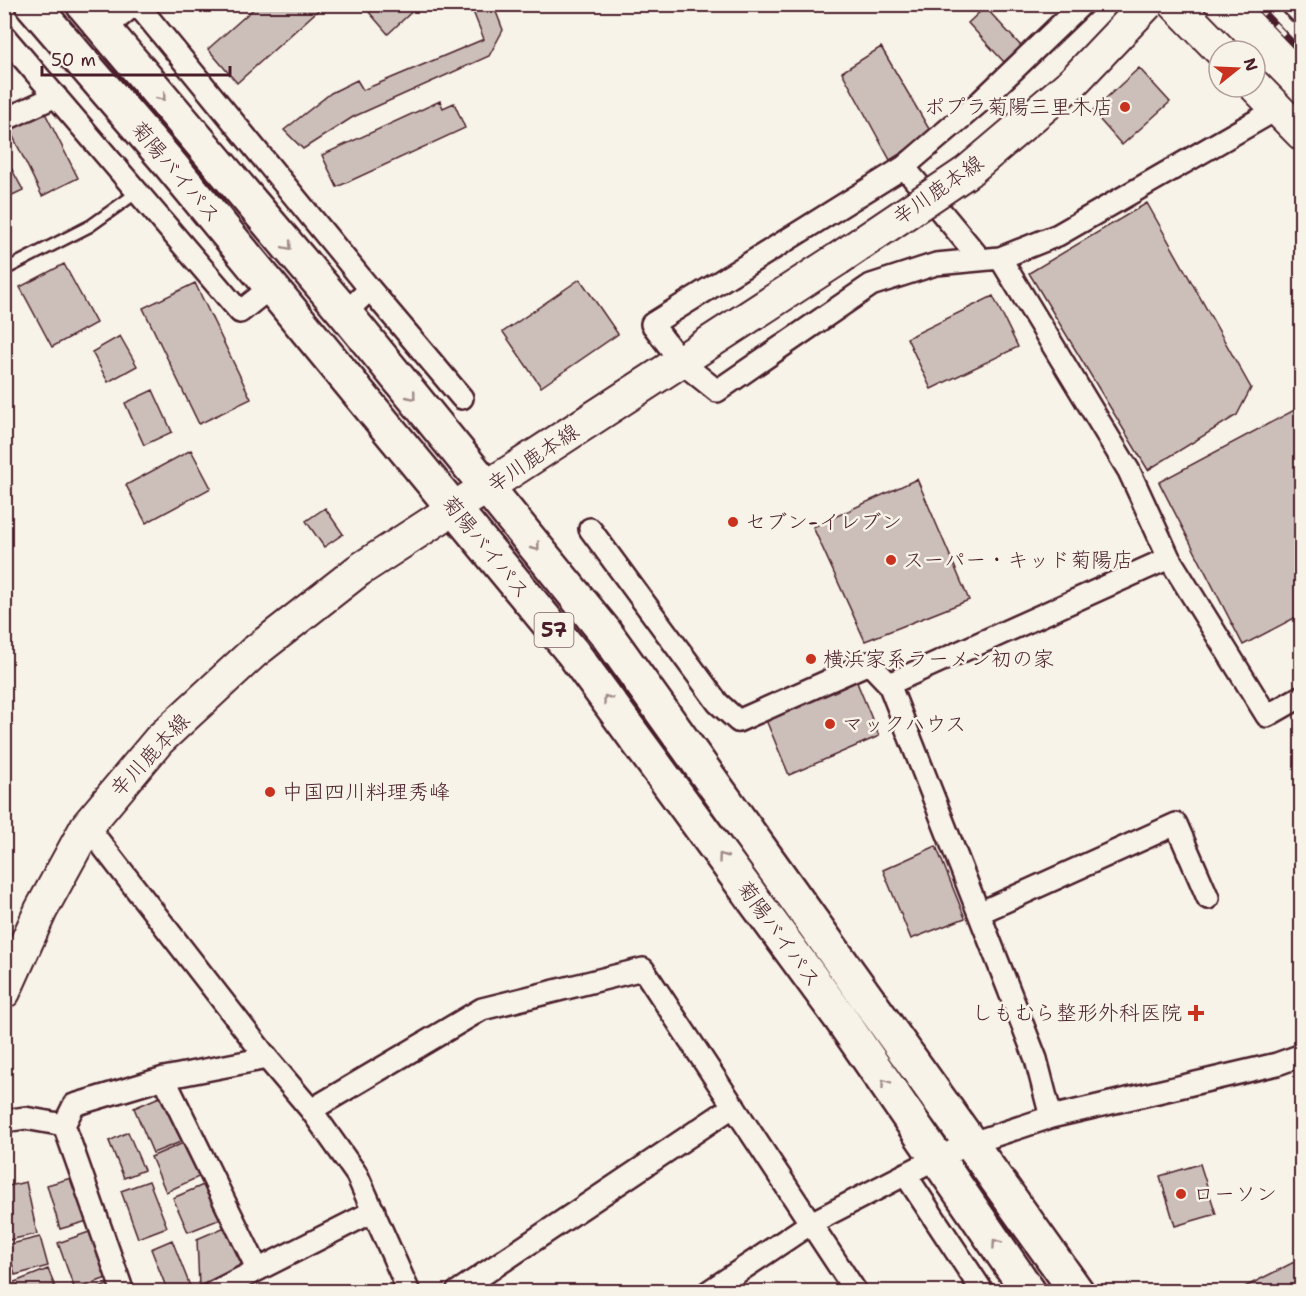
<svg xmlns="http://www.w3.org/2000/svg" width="1306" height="1296" viewBox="0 0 1306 1296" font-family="'Shantell Sans','Klee One',sans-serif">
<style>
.building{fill:#ccbfb9;stroke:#4a1f2b;stroke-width:1.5}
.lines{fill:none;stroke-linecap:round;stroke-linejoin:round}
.service-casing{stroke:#4a1f2b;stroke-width:15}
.minor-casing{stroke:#4a1f2b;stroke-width:26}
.tertiary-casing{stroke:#4a1f2b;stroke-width:32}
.secondary-casing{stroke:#4a1f2b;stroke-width:36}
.trunk-casing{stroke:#4a1f2b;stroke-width:38}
.service{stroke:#f7f3e8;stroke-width:10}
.minor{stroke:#f7f3e8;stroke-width:21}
.tertiary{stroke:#f7f3e8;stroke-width:27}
.secondary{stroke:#f7f3e8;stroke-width:32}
.trunk{stroke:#f7f3e8;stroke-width:33}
.rail-casing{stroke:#4a1f2b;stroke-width:7}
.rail{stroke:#f7f3e8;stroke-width:4.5;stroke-dasharray:14;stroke-linecap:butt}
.secondary-bridge-casing{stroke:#4a1f2b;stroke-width:36;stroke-linecap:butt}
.secondary-bridge{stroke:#f7f3e8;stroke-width:32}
.oneway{stroke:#a0898a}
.poi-dot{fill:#c8321e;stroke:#f7f3e8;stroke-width:2}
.labels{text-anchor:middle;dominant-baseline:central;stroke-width:5;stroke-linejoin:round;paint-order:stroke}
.shield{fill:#f7f3e8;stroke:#7e5f64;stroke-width:1.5}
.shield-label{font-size:20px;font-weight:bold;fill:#4a1f2b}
.poi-label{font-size:21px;fill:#4a1f2b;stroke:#f7f3e8;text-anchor:start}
.street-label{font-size:21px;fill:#4a1f2b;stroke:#f7f3e8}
</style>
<rect width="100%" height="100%" fill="#f7f3e8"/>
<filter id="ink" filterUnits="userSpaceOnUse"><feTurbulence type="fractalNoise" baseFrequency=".0167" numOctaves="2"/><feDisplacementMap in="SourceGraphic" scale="12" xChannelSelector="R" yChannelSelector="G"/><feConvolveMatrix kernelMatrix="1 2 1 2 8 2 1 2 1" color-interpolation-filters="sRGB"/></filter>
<g filter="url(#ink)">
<path class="building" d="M 259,4 L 325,4 L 237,83 L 208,49 Z
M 362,4 L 420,4 L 388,34 Z
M 470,4 L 493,4 L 503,30 L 489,56 L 353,117 L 303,149 L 284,130 L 331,93 L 357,80 L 363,90 L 484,39 Z
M 985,7 L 1021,46 L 1004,62 L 968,23 Z
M 881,47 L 932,134 L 890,160 L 842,72 Z
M 1139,68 L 1170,102 L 1122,145 L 1092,111 Z
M 4,72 L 10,82 L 4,85 Z
M 440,101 L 443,108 L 454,103 L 465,128 L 337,187 L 322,155 Z
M 43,109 L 78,178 L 42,196 L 8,126 Z
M 4,155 L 23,190 L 4,199 Z
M 1147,203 L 1251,388 L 1237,415 L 1148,470 L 1029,273 Z
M 64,264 L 96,323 L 52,347 L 20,287 Z
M 580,279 L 618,334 L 541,387 L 503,332 Z
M 195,283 L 251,399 L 199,424 L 143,308 Z
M 993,296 L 1018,347 L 931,389 L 907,338 Z
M 120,336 L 137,366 L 108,382 L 92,352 Z
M 153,390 L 172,432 L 144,445 L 125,403 Z
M 1302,406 L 1302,614 L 1243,645 L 1159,482 Z
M 191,450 L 211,488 L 146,523 L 126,485 Z
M 917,479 L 969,600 L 865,641 L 813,527 Z
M 325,508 L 343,534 L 324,547 L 306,521 Z
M 856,680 L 879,736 L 789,775 L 766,720 Z
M 936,846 L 965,918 L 911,939 L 883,870 Z
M 164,1095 L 183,1141 L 153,1153 L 134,1108 Z
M 128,1132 L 144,1170 L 124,1178 L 109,1141 Z
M 188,1141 L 203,1175 L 166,1192 L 151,1157 Z
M 1200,1164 L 1216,1214 L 1175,1226 L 1160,1176 Z
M 78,1176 L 91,1220 L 60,1229 L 47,1185 Z
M 149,1181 L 167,1227 L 138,1238 L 121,1191 Z
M 26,1182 L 37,1234 L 4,1241 L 4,1187 Z
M 208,1183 L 223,1218 L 188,1232 L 173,1198 Z
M 225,1227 L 243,1267 L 199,1286 L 197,1239 Z
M 92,1231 L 109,1277 L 75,1290 L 58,1243 Z
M 40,1237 L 48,1266 L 15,1275 L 7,1245 Z
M 172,1240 L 190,1286 L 168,1292 L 151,1249 Z
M 1302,1258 L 1302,1292 L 1235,1292 Z
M 48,1269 L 57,1292 L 15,1292 L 12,1283 Z
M 110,1284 L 113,1292 L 87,1292 Z"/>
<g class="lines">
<defs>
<path id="service" d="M 4,270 L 90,226 L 139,191"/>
<path id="minor" d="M 137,4 L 370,289 L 345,313
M 1082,4 L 981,101 L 904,167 L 652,324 L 681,362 L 717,391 L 871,285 L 936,264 L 1000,258 L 1058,235 L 1277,109
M 105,29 L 135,4
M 4,36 L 240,312 L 271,287
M 4,120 L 56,96
M 904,167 L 981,260
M 1000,258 L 1129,471 L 1169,558 L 1267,716 L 1302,696
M 370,289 L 462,398
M 590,529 L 718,703 L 738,721 L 869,663 L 889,684 L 1036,1059 L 1051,1117
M 889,684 L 1169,558
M 87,826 L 267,1058 L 311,1110 L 357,1175 L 409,1292
M 979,913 L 1176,824 L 1208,898
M 164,1078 L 257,1268
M 311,1110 L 482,1009 L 643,969 L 856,1292
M 4,1121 L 25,1118 L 64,1125 L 123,1292
M 64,1125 L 74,1105 L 164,1078 L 267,1058
M 905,1174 L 983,1292
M 214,1292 L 374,1211
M 457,1292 L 734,1106
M 708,1292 L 811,1223 L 937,1158 L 972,1143 L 1051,1117 L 1277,1064 L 1302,1055"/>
<path id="tertiary" d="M 1296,4 L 1302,10"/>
<path id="secondary" d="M 1175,4 L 1221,51
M 1255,86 L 1302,134
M 4,992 L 41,910 L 87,826 L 159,740 L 253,653 L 359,570 L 838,259"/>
<path id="trunk" d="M 32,4 L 169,163 L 573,653 L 839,1016 L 1029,1292
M 83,4 L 345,313 L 605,632 L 1077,1292"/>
</defs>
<use href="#service" class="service-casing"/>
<use href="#minor" class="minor-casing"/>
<use href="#tertiary" class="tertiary-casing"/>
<use href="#secondary" class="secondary-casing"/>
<use href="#trunk" class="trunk-casing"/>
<use href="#service" class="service"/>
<use href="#minor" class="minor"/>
<use href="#tertiary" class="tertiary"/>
<use href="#secondary" class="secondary"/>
<use href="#trunk" class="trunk"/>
<defs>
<path id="rail" d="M 1255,4 L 1302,53"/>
</defs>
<use href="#rail" class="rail-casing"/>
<use href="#rail" class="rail"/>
<defs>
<path id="secondary-bridge" d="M 838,259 L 967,172 L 1073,82 L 1147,4"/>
</defs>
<use href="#secondary-bridge" class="secondary-bridge-casing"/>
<use href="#secondary-bridge" class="secondary-bridge"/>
</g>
<defs><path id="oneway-chevron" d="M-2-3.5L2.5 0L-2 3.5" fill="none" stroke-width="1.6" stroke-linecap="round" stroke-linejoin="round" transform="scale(1.5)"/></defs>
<g class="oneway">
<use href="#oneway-chevron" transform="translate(162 97) rotate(50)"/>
<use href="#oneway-chevron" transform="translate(288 246) rotate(50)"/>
<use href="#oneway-chevron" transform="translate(412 396) rotate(51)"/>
<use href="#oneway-chevron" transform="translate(536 547) rotate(51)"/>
<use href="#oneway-chevron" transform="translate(607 699) rotate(-126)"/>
<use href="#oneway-chevron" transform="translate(722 857) rotate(-126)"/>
<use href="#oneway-chevron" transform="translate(885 1083) rotate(-125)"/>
<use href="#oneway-chevron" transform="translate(996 1243) rotate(-125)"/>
</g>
</g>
<g class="poi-dot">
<circle cx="1125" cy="107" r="6"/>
<circle cx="733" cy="522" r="6"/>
<circle cx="891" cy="560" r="6"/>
<circle cx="811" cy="659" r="6"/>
<circle cx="830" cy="724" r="6"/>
<circle cx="270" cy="792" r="6"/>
<path d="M1193 1004h6v6h6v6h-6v6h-6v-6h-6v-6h6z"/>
<circle cx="1181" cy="1194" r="6"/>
</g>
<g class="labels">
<rect class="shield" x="534.5" y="613" width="39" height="34" rx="4.5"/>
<g class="shield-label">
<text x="554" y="630">57</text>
</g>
<g class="poi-label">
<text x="1113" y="107" text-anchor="end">ポプラ菊陽三里木店</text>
<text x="745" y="522">セブン-イレブン</text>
<text x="903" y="560">スーパー・キッド菊陽店</text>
<text x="823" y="659">横浜家系ラーメン初の家</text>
<text x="842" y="724">マックハウス</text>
<text x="282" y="792">中国四川料理秀峰</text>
<text x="1182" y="1013" text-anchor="end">しもむら整形外科医院</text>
<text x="1193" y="1194">ローソン</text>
</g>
<g class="street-label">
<text transform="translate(176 172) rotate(50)">菊陽バイパス</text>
<text transform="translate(938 190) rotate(-35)">辛川鹿本線</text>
<text transform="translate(533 458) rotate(-34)">辛川鹿本線</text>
<text transform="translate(486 547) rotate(51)">菊陽バイパス</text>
<text transform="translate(150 755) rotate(-47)">辛川鹿本線</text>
<text transform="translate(779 934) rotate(54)">菊陽バイパス</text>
</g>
</g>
<rect width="1306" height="1296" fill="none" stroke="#f7f3e8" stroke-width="24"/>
<rect x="12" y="12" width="1282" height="1272" fill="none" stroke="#4a1f2b" stroke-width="2" filter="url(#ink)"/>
<g transform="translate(1237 69) rotate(72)"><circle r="28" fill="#f7f3e8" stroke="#b29e9c" stroke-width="1.5"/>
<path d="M0-4.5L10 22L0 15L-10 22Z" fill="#c8321e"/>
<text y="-9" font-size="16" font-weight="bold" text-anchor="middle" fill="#4a1f2b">N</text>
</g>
<path d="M42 66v9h188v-9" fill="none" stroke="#4a1f2b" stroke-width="3"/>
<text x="51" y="66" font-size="18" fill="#4a1f2b" stroke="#f7f3e8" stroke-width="4.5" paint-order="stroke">50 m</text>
</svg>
